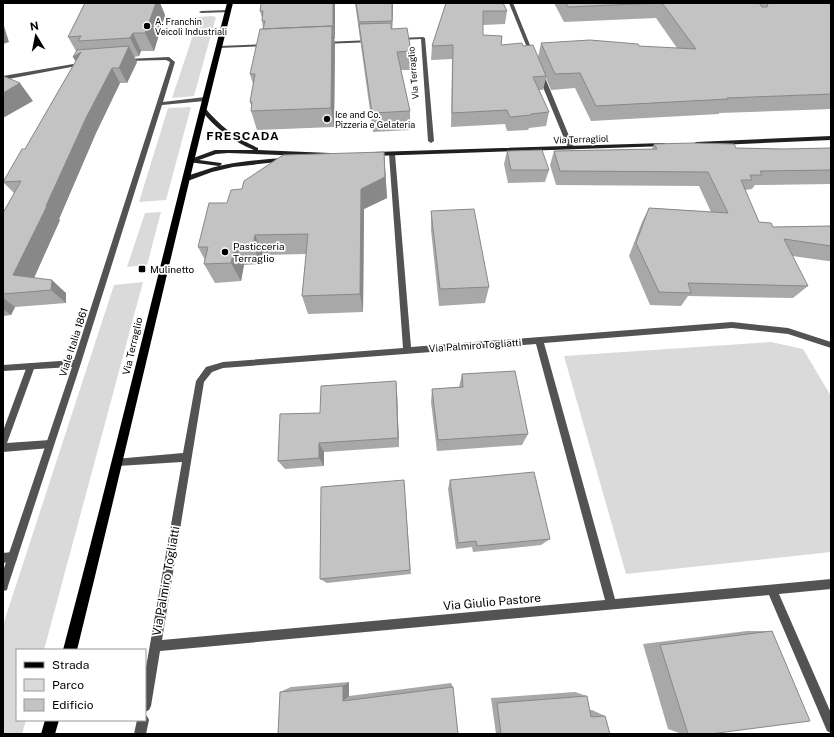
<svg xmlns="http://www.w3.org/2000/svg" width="834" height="737" viewBox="0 0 834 737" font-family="'Public Sans',sans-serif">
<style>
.green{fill:#dadada}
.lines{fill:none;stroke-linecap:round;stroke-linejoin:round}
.lane{fill:#535353;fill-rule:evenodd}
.street{fill:#535353;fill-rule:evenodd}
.secondary{fill:#202020;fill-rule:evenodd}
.primary{fill:#000;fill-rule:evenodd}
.wall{fill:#a8a8a8}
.shaded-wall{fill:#888}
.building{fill:#c3c3c3;stroke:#888}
.poi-dot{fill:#000;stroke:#fff;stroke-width:1.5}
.labels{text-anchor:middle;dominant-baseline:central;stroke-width:3.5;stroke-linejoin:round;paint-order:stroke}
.far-poi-label{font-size:9px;fill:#000;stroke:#fff;text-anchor:start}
.far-street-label{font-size:9px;fill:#000;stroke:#fff}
.poi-label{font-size:10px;fill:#000;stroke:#fff;text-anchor:start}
.street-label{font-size:10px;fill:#000;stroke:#fff}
.far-district-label{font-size:12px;font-weight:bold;letter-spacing:1px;fill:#000;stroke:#fff}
.near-street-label{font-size:12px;fill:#000;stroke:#fff}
</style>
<rect width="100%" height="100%" fill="#fff"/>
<path class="green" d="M 212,16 L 216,17 L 194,96 L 172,98 L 199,17 Z
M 191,107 L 166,200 L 139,202 L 168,108 Z
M 161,212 L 147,265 L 127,267 L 145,213 Z
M 143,282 L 44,650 L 17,650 L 17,720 L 26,720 L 22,734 L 3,734 L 3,625 L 114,285 Z
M 771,342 L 803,349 L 831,396 L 831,552 L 626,574 L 564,356 Z"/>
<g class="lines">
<path class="lane" d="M 228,10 L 230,10 L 230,12 L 201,13 L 199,12 L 201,11 Z
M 31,363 L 34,364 L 35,366 L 7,443 L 50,440 L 53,441 L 54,444 L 53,447 L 50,448 L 3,452 L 3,431 L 27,366 L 28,364 Z
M 12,552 L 16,553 L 17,557 L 16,561 L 3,563 L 3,553 Z"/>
<path class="street" d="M 509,3 L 513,3 L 534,55 L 534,56 L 530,55 Z
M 423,37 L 425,38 L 434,141 L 431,143 L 428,141 L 421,39 L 399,40 L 397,39 L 399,38 Z
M 372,40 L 374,41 L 374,42 L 323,44 L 321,43 L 323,42 Z
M 266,44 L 268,44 L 268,46 L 219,48 L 217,47 L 219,46 Z
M 169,57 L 175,62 L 163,102 L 205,97 L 208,99 L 205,101 L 162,105 L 81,363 L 8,586 L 7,590 L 3,591 L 3,571 L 72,367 L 3,371 L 3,365 L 74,360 L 170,62 L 166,60 L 126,61 L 124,60 L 126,59 Z
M 85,62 L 87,63 L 87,64 L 3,80 L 3,76 Z
M 539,74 L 544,75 L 574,148 L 573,149 L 569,149 L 568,148 L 538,75 Z
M 392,152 L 395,154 L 411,347 L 732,322 L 788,328 L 831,342 L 831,348 L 788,334 L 732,328 L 544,343 L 615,599 L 831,579 L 831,589 L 779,594 L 831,713 L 831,733 L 827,731 L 769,595 L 160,651 L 151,706 L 149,710 L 145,712 L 145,673 L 182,462 L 118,466 L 115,465 L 114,462 L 115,459 L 183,453 L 196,381 L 206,367 L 223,362 L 403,348 L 389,154 ZM 536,344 L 605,600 L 162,640 L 204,382 L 212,372 L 223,368 Z
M 145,715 L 147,716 L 149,720 L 146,734 L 134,734 L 137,720 L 145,720 Z"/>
<path class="secondary" d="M 201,108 L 205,108 C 220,126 236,138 258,148 L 258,150 L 330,153 L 333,155 L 330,157 L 228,153 L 216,154 L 199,160 L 221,163 L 222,164 L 219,166 L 188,162 L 188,160 L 215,150 L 254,150 C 232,141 215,128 200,109 Z
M 831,136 L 831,140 L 696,146 L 693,144 L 696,142 Z
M 664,143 L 666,144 L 666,146 L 374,156 L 371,154 L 374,152 Z
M 284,158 L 287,160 L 286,161 L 233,167 L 212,172 L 185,182 L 182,180 C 186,176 193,174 199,172 C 226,162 255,160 284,158 Z"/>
<path class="primary" d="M 227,3 L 233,3 C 179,218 130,435 77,650 L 63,650 C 120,435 171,218 227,3 Z
M 45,720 L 59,720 L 55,734 L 41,734 Z"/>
</g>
<path class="wall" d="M 85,3 L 160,3 L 165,15 L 154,51 L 141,51 L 139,56 L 134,57 L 137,62 L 127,83 L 120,83 L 96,133 L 59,219 L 60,220 L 34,278 L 66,293 L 66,303 L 15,307 L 11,315 L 4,316 L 3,318 L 3,213 L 14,193 L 3,182 L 25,149 L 76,61 L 76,51 L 68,37 Z
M 335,3 L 335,39 L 334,39 L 335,44 L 334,127 L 257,130 L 251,111 L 252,108 L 250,102 L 253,84 L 250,74 L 263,28 L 262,21 L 262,18 L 260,11 Z
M 355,3 L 393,3 L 392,29 L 411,51 L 411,70 L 401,70 L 410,111 L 410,130 L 373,132 Z
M 446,3 L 507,11 L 505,24 L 483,25 L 483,35 L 501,45 L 523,46 L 538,57 L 541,43 L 677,48 L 656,18 L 564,22 L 554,3 L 831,3 L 831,109 L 719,113 L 719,114 L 591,121 L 575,88 L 551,90 L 546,78 L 543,90 L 539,90 L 549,112 L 546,126 L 529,128 L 528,130 L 507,131 L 505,124 L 451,127 L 452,59 L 431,60 L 432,46 Z
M 654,144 L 736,148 L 783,149 L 831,148 L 831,184 L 755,185 L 752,189 L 745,190 L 759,222 L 773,227 L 831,226 L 831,261 L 828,261 L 792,256 L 808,286 L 793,298 L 688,296 L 681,306 L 650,305 L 629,256 L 642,222 L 649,208 L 711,212 L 699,186 L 556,185 L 550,165 L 554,151 L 652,149 Z
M 507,151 L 549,170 L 545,182 L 508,183 L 504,164 Z
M 384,152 L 387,198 L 364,209 L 363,312 L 308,314 L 302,296 L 306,254 L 263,255 L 261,264 L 244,265 L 241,281 L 215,283 L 204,264 L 205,260 L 198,247 L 242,189 Z
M 431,211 L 489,287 L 485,303 L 439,306 L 431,230 Z
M 462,374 L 528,434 L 522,445 L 437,451 L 431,402 L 432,389 L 459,387 Z
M 397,392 L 399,447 L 324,452 L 324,466 L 285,469 L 278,461 L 320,413 Z
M 404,480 L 411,574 L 327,583 L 320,579 Z
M 450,480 L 550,539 L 541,545 L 473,552 L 472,547 L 456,549 L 448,489 Z
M 747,631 L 772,631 L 710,734 L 682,734 L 668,729 L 643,644 Z
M 349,682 L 349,696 L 451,683 L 453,687 L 458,734 L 280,692 L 291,687 Z
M 575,692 L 587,696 L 589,710 L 592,710 L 605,716 L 610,734 L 496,734 L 491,698 Z"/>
<path class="shaded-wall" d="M 156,3 L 160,3 L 165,15 L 154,51 L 145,33 Z
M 333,3 L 335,3 L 335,39 L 333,28 Z
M 392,3 L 393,3 L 392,37 Z
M 3,23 L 9,42 L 3,44 Z
M 332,26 L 335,44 L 334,127 L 331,108 Z
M 133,33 L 141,51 L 139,56 L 130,38 Z
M 129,46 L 137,62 L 127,83 L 119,68 Z
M 81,52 L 82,72 L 73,57 Z
M 112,68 L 120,83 L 96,133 L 59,219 L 60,220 L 29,289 L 13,275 L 86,118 Z
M 20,83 L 33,101 L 3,118 L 3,93 Z
M 384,152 L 387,198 L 364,209 L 363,312 L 360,294 L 361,189 Z
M 255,235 L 263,255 L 261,264 L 253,245 Z
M 235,246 L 244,265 L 241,281 L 231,263 Z
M 52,280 L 66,293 L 66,303 L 51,290 Z
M 3,298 L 15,307 L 11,315 L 3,309 Z
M 396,381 L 397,392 L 399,447 L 398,438 Z
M 319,443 L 324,452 L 324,466 L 319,458 Z
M 349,682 L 349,696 L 343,701 L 343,686 Z"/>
<path class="building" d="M 85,3 L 156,3 L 145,33 L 133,33 L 130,38 L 78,41 L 81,36 L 68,37 Z
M 261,3 L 333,3 L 333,28 L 332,28 L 332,26 L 263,29 L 265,21 L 262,21 L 263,11 L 260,11 Z
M 356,3 L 392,3 L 392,21 L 359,22 Z
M 446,3 L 503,3 L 507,11 L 483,11 L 483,35 L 502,36 L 501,45 L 522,43 L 523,46 L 533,45 L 546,76 L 533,77 L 549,112 L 531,114 L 531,115 L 510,117 L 507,110 L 452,113 L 453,45 L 432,46 Z
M 566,3 L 658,3 L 568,7 Z
M 662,3 L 759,3 L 762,7 L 767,7 L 768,3 L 831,3 L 831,94 L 727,98 L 728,99 L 596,106 L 580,73 L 555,74 L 541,43 L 590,40 L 638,44 L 639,46 L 696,49 Z
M 391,23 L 391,29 L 407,28 L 411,51 L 397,52 L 410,111 L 372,113 L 359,24 Z
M 332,26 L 331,108 L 251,111 L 252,102 L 250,102 L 255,74 L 250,74 L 260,29 Z
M 129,46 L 119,68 L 112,68 L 86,118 L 46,206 L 47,206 L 13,275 L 52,280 L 51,290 L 3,294 L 3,213 L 21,181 L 3,182 L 22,149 L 25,149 L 81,52 L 73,57 L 77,50 Z
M 3,76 L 20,83 L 3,93 Z
M 694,143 L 734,144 L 736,148 L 783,149 L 831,148 L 831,170 L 760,171 L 762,175 L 750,175 L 752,180 L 741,180 L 759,222 L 771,223 L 773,227 L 831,226 L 831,246 L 784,239 L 808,286 L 688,283 L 691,293 L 659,292 L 636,243 L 649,208 L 728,213 L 708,172 L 560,171 L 554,151 L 657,149 L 654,144 Z
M 542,150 L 549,170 L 511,170 L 507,151 Z
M 384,152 L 385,177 L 361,189 L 360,294 L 302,296 L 308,234 L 255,235 L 253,245 L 235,246 L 231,263 L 204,264 L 208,247 L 198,247 L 209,203 L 227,203 L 231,190 L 242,189 L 244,181 L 283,155 Z
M 474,209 L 489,287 L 440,289 L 431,211 Z
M 515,371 L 528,434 L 438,440 L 432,389 L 463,387 L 462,374 Z
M 396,381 L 398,438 L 319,443 L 319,458 L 278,461 L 280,414 L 320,413 L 321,386 Z
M 534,472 L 550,539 L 477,546 L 476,541 L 458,543 L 450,480 Z
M 404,480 L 410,570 L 320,579 L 321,487 Z
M 772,631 L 810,721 L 710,734 L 688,734 L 660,645 Z
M 343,686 L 343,701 L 453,687 L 458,734 L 278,734 L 280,692 Z
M 587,696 L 591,717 L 605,716 L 610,734 L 501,734 L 497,703 Z"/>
<g class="poi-dot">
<circle cx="147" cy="26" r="4"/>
<circle cx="327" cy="119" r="4"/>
<circle cx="225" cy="252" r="4"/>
<rect x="138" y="265" width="8" height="8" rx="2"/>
</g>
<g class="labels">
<g class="far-poi-label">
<text x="155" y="21">A. Franchin<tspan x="155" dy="10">Veicoli Industriali</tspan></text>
<text x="335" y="114">Ice and Co.<tspan x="335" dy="10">Pizzeria e Gelateria</tspan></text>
</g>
<g class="far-street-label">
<text transform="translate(413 73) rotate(-95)">Via Terraglio</text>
<text transform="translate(581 139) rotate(-2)">Via Terragliol</text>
</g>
<g class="poi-label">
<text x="233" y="246">Pasticceria<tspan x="233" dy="12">Terraglio</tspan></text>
<text x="150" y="269">Mulinetto</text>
</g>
<g class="street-label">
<text transform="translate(73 342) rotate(-72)">Viale Italia 1861</text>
<text transform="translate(475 345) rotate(-4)">Via Palmiro Togliatti</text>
<text transform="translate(132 346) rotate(-77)">Via Terraglio</text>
</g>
<g class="far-district-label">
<text x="243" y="136">FRESCADA</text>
</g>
<g class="near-street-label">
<text transform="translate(166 581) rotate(-80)">Via Palmiro Togliatti</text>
<text transform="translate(492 602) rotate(-5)">Via Giulio Pastore</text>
</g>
</g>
<rect width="834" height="737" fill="none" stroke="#000000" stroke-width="8"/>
<rect x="16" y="649" width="130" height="72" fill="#ffffff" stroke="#999999"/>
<rect x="24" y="662" width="20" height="6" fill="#000000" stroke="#999999"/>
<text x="52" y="669" font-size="12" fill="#000000">Strada</text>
<rect x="24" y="679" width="20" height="12" fill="#dadada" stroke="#999999"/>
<text x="52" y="689" font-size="12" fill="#000000">Parco</text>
<rect x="24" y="699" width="20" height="12" fill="#c3c3c3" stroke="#999999"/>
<text x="52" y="709" font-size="12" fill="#000000">Edificio</text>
<g transform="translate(36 36) rotate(350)" stroke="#ffffff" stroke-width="3" paint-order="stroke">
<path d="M0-3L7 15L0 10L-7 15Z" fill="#000000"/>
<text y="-6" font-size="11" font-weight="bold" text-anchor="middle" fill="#000000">N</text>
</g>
</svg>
